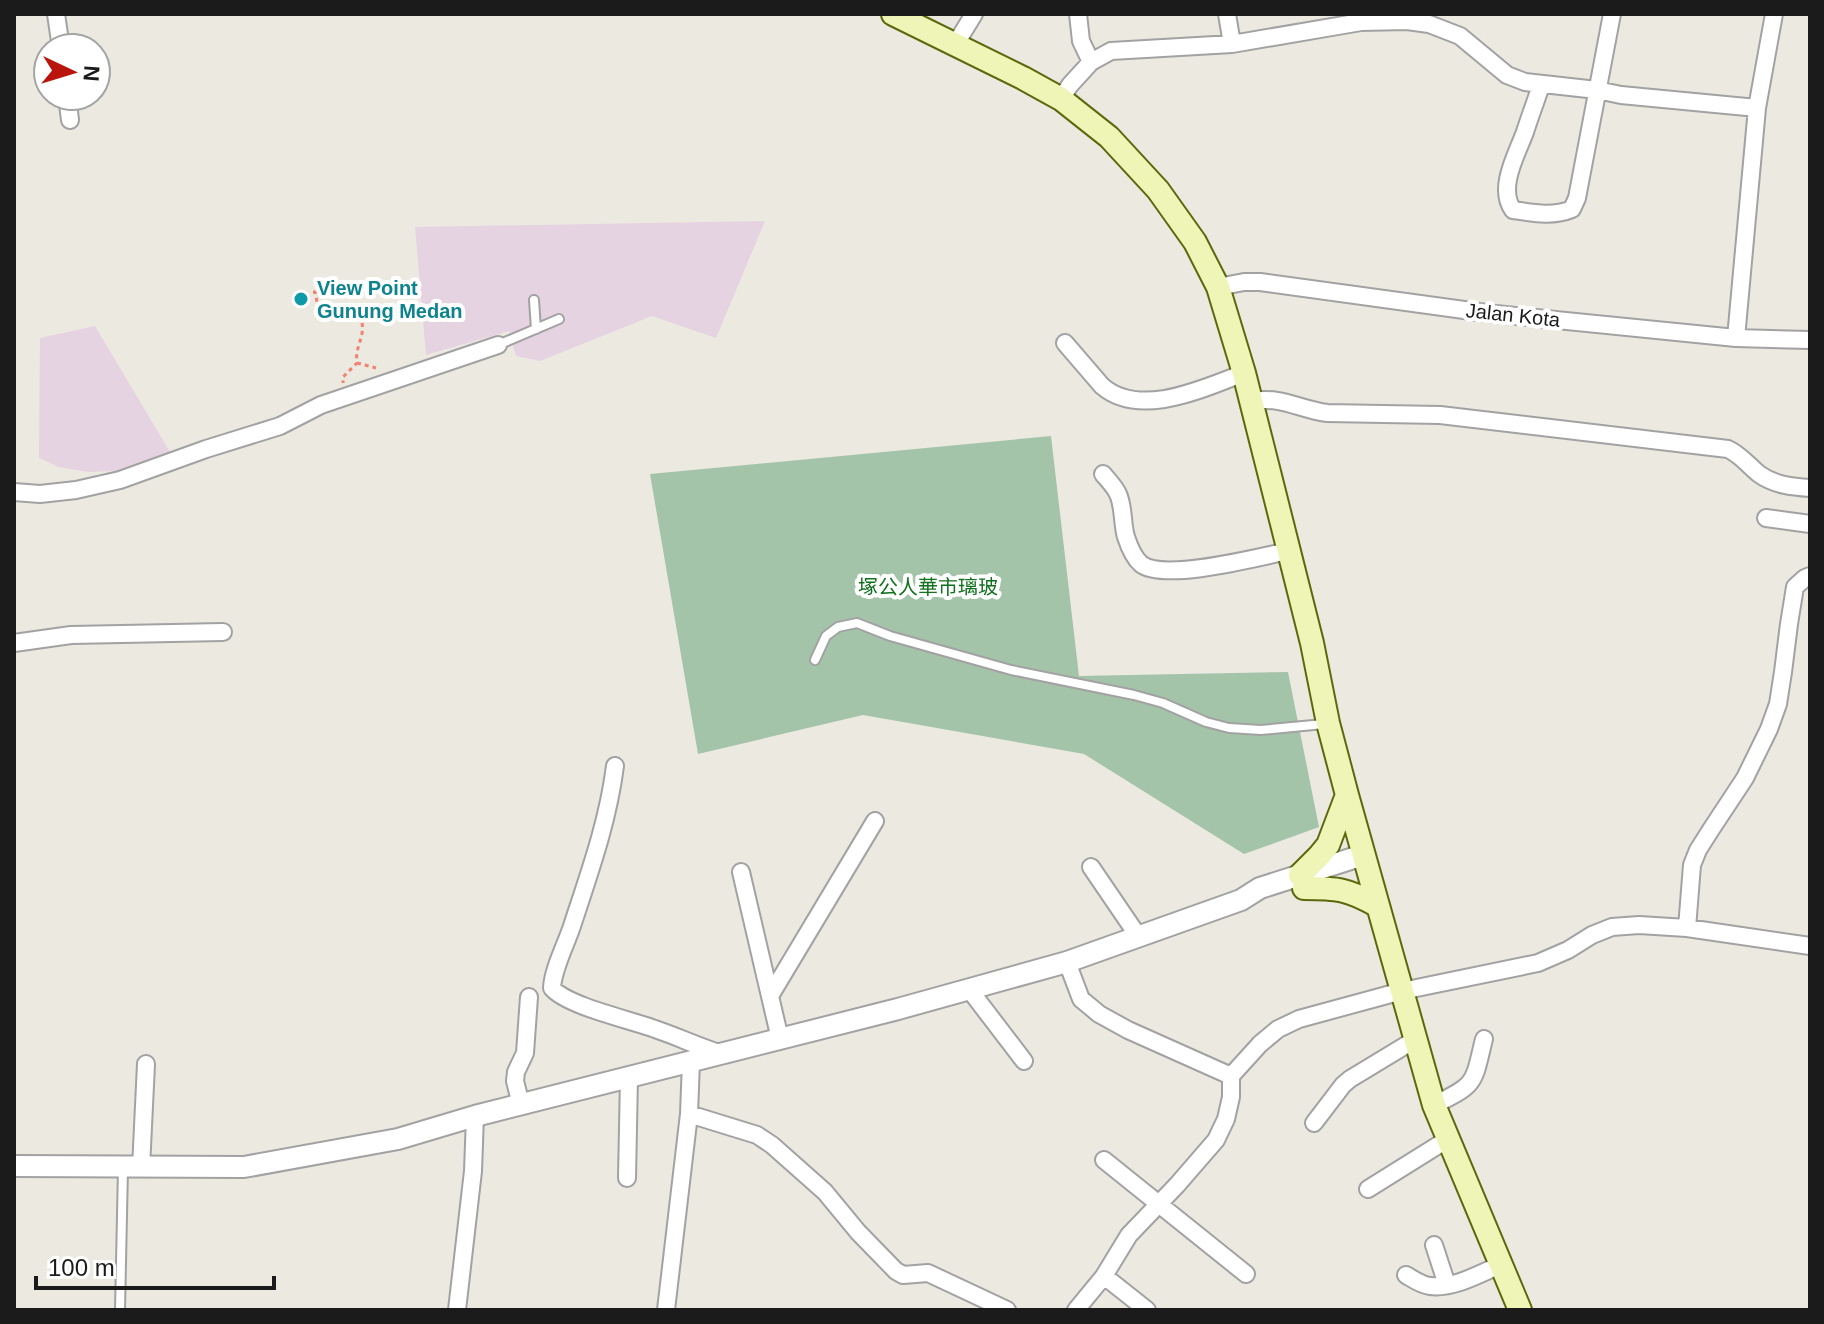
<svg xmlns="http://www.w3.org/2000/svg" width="1824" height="1324" viewBox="0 0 1824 1324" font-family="Helvetica,'Noto Sans SC',sans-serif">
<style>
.industrial{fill:#e5d3e1}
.cemetery{fill:#a4c4aa}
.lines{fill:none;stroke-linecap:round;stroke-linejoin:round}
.service-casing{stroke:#a2a2a2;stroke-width:12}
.minor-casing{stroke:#a2a2a2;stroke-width:20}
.tertiary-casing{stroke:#a2a2a2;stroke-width:24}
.secondary-casing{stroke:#5a690b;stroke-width:26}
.path{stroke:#f0826e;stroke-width:3;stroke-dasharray:4 4;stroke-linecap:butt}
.service{stroke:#fff;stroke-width:8}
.minor{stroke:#fff;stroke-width:16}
.tertiary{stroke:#fff;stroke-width:20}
.secondary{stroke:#eef5b7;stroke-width:22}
.culture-dot{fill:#0f9aa8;stroke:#fff;stroke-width:3}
.labels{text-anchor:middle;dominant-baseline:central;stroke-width:8;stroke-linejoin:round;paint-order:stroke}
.culture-label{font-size:20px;font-weight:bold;fill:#0d838f;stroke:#fff;text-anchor:start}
.street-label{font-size:20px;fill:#1b1b1b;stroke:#fff}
.park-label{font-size:20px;fill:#12711e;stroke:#fff}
</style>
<rect width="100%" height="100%" fill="#ece9e1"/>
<path class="industrial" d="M 765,221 L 716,338 L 652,316 L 540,361 L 516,356 L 509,331 L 426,355 L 415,227 Z
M 95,326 L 170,452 L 119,471 L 88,472 L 59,467 L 39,458 L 40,338 Z"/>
<path class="cemetery" d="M 1051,436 L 1079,676 L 1288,672 L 1319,827 L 1244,854 L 1084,754 L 863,715 L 698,754 L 650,474 Z"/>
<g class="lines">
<defs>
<path id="service" d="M 534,300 L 536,329
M 498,345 L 559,319
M 815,660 L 826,636 L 838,627 L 857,623 L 890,636 L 1011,670 L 1134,695 L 1163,703 L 1206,722 L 1229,728 L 1261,730 L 1324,724
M 120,1310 L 123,1168"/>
<path id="minor" d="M 56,14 L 61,48
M 1078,14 L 1081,41 L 1091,62
M 1227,14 L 1232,44
M 955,45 L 974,14
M 1541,85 C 1536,101 1530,116 1525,132 C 1517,154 1497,188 1513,210 C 1533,213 1553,217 1572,209 L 1577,198 L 1612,14
M 67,96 L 70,120
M 1061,99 L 1070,85 L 1091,62 L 1111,51 L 1232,44 L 1361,22 L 1407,21 L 1429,24 L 1460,36 L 1507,75 L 1525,82 L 1597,90 L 1621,95 L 1757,108
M 1218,287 L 1244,282 L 1260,282 L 1486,313 L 1736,338 L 1810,340
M 1736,338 L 1757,108 L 1774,14
M 1065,343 L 1102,386 C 1140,419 1204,388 1244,373
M 1251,401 C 1282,396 1298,409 1327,413 L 1440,415 L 1728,449 C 1741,455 1749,466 1759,474 C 1774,485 1793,487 1810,488
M 1103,474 C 1109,481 1115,487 1118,494 C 1124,507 1122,524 1126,537 C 1129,546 1134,558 1141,564 C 1164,582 1259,557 1288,551
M 14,492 L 40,494 L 76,490 L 120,480 L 206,449 L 280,426 L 321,405 L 498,345
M 1766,518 L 1810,524
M 14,643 L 71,635 L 223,632
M 615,766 C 608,821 590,871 573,923 C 567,943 553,968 552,988 C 567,1006 631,1020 655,1029 C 676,1036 697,1046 719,1053
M 1091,867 L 1138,936
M 741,872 L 780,1039
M 1687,928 L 1692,865 L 1698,850 L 1712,828 L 1745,778 L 1769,729 L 1778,704 L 1783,672 L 1789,624 L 1795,587 L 1805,578 L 1810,576
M 1067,962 L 1081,999 L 1099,1014 L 1128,1030 L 1231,1076
M 969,989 L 1024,1061
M 770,996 L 875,821
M 521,1105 L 515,1081 L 516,1072 L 525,1053 L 529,997
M 1434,1105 C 1477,1084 1473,1084 1484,1039
M 689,1114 L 757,1135 L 772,1145 L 825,1192 L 858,1232 L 896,1271 L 903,1275 L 928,1273 L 1007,1310
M 1314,1123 L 1343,1085 L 1350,1079 L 1416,1039
M 1104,1160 L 1246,1274
M 141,1168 L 146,1064
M 627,1178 L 629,1077
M 1368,1189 L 1448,1139
M 1434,1245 L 1447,1285
M 1406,1275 C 1413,1279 1421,1285 1430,1286 C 1453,1289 1479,1274 1500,1265
M 1104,1276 L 1147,1310
M 457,1310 L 473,1171 L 475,1116
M 666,1310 L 689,1114 L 691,1061
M 1076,1310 L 1104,1276 L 1129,1235 L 1177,1185 L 1216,1140 L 1226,1119 L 1231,1097 L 1231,1076 L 1260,1044 L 1278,1029 L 1299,1019 L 1402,991 L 1538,963 L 1568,950 L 1592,935 L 1612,927 L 1639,925 L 1687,928 L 1810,946"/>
<path id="tertiary" d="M 14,1166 L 244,1167 L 398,1139 L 475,1116 L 898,1009 L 1067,962 L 1241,900 L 1260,888 L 1363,855"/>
<path id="secondary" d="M 893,14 L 1023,78 L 1061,99 L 1109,137 L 1158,190 L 1195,242 L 1218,287 L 1244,373 L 1270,476 L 1312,643 L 1328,723 L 1347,795 L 1434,1105 L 1520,1310
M 1300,875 L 1319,856 L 1328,845 L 1347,795
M 1304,888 C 1337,888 1348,889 1378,906"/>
</defs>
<use href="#service" class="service-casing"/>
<use href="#minor" class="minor-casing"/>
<use href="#tertiary" class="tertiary-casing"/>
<use href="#secondary" class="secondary-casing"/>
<path class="path" d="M 313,292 L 315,292 L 317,302 L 360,317 C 368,334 354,346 357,363 L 343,377 L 343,383
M 357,363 L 376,368"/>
<use href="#service" class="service"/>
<use href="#minor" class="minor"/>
<use href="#tertiary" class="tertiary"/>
<use href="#secondary" class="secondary"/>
</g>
<circle class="culture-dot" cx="301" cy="299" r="8"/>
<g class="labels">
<g class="culture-label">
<text x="317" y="288">View Point<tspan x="317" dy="23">Gunung Medan</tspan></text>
</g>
<g class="street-label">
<text transform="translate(1513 315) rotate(6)">Jalan Kota</text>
</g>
<g class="park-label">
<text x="928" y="587">塚公人華市璃玻</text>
</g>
</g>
<rect width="1824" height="1324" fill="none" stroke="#1b1b1b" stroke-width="32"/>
<g transform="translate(72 72) rotate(94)"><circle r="38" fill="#ffffff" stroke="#a4a4a4" stroke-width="2"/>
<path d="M0-6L14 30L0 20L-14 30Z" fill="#ba150c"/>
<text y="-12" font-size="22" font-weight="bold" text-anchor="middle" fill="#1b1b1b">N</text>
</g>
<path d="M36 1276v12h238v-12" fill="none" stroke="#1b1b1b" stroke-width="4"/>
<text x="48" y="1276" font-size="24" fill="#1b1b1b" stroke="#ffffff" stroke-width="6" paint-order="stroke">100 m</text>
</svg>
